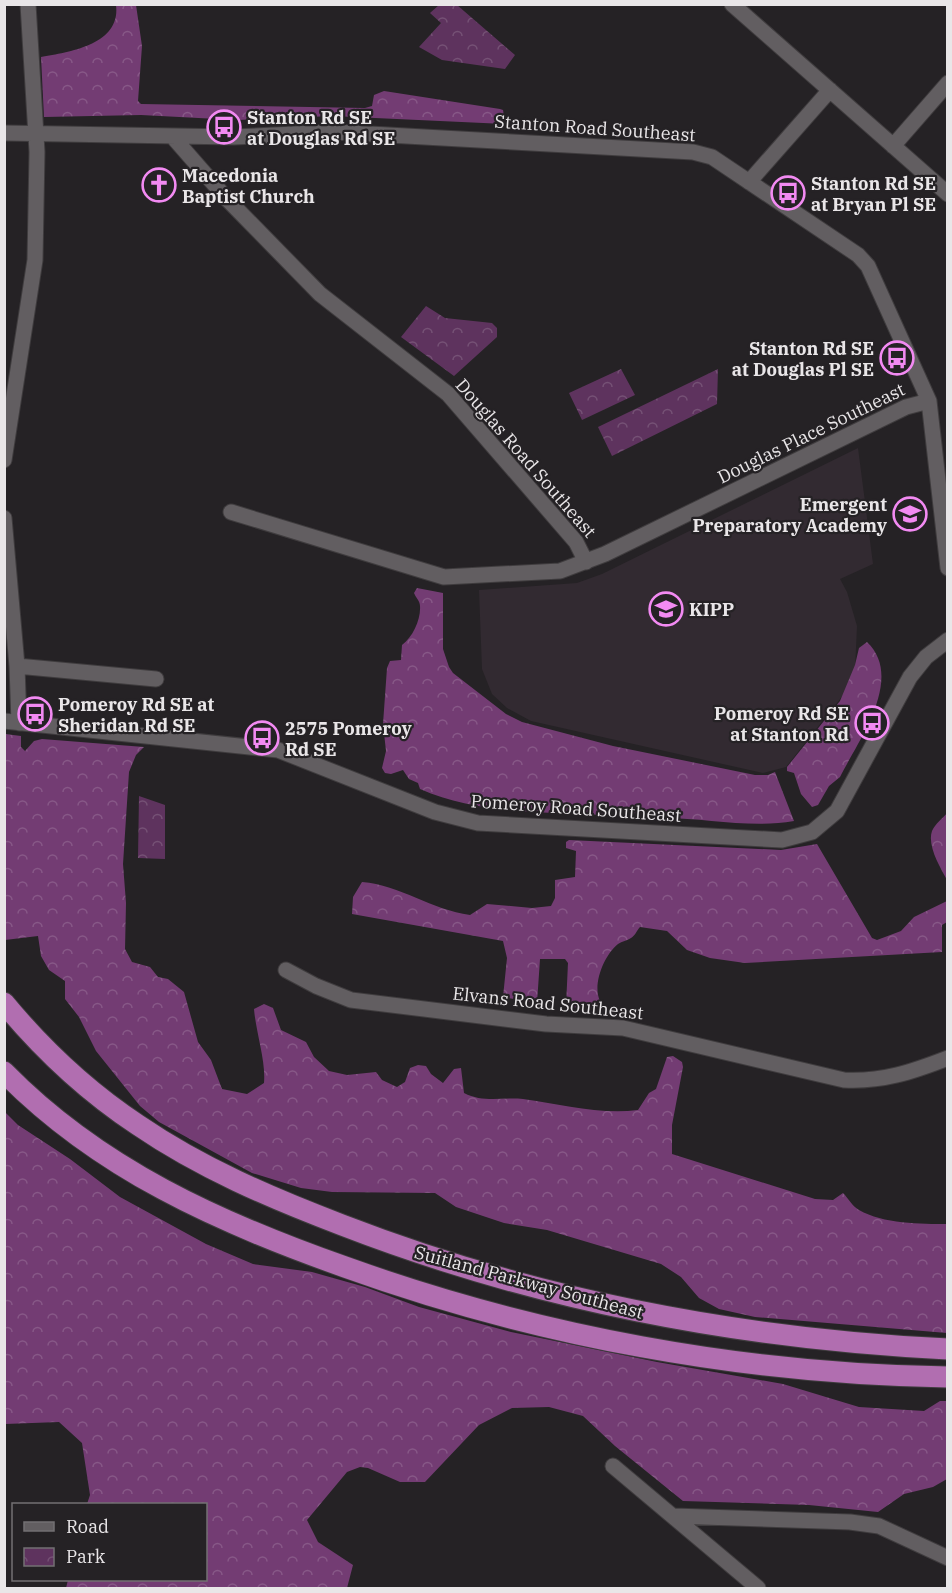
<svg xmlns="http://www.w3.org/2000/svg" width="952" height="1593" viewBox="0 0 952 1593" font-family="'IBM Plex Serif',serif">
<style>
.built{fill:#322a31}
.forest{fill:url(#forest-crowns)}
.park{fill:url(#park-crowns)}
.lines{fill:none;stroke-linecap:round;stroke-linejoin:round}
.minor-casing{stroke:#3f3c3e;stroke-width:17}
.highway-casing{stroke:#3f3c3e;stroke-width:23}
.minor{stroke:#625e61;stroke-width:15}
.highway{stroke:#b16eb0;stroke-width:21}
.labels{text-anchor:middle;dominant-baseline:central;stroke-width:4.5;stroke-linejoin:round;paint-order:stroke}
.poi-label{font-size:18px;font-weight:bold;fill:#e9e6e8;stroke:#252225;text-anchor:start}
.street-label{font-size:18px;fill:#e9e6e8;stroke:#252225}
</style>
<defs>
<pattern id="forest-crowns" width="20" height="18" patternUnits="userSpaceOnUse" patternTransform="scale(1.5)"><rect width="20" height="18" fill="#733c73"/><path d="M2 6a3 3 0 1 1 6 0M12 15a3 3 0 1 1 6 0" fill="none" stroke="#875887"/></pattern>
<pattern id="park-crowns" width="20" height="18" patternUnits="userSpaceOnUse" patternTransform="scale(1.5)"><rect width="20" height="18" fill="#5e335e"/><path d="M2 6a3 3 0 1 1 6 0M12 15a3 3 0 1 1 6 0" fill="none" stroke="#755175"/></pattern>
</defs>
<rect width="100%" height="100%" fill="#252225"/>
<path class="built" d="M 858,448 L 873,564 L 840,579 L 847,592 L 857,626 L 855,670 L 844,694 L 786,767 L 763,773 L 531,721 L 507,708 L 492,694 L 482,669 L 479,590 L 577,583 L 602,574 Z"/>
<path class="forest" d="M 116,5 L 136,5 L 142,46 L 138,101 L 141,104 L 365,108 L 372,106 L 374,95 L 384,91 L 500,109 L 503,110 L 505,124 L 332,116 L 237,120 L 141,115 L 44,117 L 41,57 C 71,52 121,44 116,5 Z
M 417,588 L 443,593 L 443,649 L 449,667 L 453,673 L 506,714 L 522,722 L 613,746 L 755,775 L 768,775 L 775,772 L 794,821 C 749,829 703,817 658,818 L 648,809 L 632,814 L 617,809 L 602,815 C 541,812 478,814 420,789 L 418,783 L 409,779 L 403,770 L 391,774 L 385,773 L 382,768 L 386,751 L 383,724 L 387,668 L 390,661 L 401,660 L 402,645 C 413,637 421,619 420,606 C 420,601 416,598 414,593 Z
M 867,642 C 905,678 858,741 840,777 L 829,786 L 818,805 L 812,807 L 801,794 L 794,773 L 787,771 L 787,767 L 840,701 L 855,665 L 859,648 Z
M 5,734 L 21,736 L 21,747 L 25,751 L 34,741 L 42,739 L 144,747 L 136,755 L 129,772 L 123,864 L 126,903 L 125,949 L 132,962 L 150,967 L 158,977 L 168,979 L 184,992 L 198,1042 L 211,1060 L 222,1089 L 247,1094 L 264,1083 C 266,1061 256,1033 254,1009 L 264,1004 L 273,1008 L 281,1030 L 306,1042 L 314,1057 L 329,1071 L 347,1075 L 376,1072 L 382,1080 L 397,1087 L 405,1082 L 410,1068 L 418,1065 L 426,1066 L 431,1074 L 443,1083 L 454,1069 L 461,1068 L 464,1093 C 483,1103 502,1097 523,1099 C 561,1104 600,1115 638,1110 L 649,1093 L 656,1089 L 667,1057 L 673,1056 L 682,1062 L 683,1067 L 672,1125 L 672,1154 L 815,1199 L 833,1200 L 843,1193 C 849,1199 852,1206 859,1210 C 883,1224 921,1224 947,1224 L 947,1333 L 755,1317 L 719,1309 L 699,1298 L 681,1277 L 661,1264 L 547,1230 L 504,1223 L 456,1207 L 435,1193 L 332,1192 L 301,1188 L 252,1173 L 159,1122 L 140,1106 L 96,1051 L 79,1017 L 65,999 L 65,981 L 49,970 L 41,956 L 38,936 L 5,940 Z
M 947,813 L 947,880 C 940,867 927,846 932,831 C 935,824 943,818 947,813 Z
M 569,840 L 781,850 L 817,844 L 872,938 L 877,940 L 901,931 L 914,917 L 947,901 L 947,922 L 942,925 L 942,952 L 745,963 L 710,958 L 687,950 L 667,931 L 640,927 C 637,930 635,936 631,938 C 627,941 622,941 618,944 C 604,955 592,985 600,1001 L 598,1007 L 592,1010 L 566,1006 L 568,963 L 565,959 L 540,959 L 537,1003 L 503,997 L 507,958 L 503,941 L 352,914 L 353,897 L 362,882 C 400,885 432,910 470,915 L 487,904 L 532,908 L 551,906 L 555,898 L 555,880 L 575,877 L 576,851 L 566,848 L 566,842 Z
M 4,1111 L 18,1125 L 70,1159 L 120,1197 L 206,1244 L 253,1264 L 312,1272 L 365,1287 L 419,1307 L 511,1332 L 657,1362 L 783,1384 L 859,1407 L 924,1411 L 940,1401 L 947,1401 L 947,1479 L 933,1487 L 904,1494 L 878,1512 L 809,1505 L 683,1501 L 615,1446 L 583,1416 L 549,1407 L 512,1408 L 479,1425 L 425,1482 L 400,1482 L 368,1468 L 360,1467 L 347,1472 L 307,1520 L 318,1542 L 353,1565 L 347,1588 L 66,1588 L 68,1580 L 206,1580 L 206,1504 L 87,1504 L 90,1495 L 82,1443 L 59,1422 L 5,1424 Z"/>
<path class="park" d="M 439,5 L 457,5 L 515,55 L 505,69 L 442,60 L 419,47 L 441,23 L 430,13 Z
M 426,306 L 445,318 L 492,323 L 497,328 L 497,337 L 454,376 L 401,337 Z
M 621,369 L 635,395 L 582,420 L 569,393 Z
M 718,369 L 717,404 L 612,456 L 598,427 Z
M 139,796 L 165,805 L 165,859 L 138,858 Z"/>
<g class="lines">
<defs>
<path id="minor" d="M 732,4 L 948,194
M 4,133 L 234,137 L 334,132 L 693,152 L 712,157 L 858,255 L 868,266 L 929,401 L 948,568
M 172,136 L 227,199 L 320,294 L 448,394 L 576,542 L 586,562
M 893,146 L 948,83
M 749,182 L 830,90
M 4,460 L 35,260 L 37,152 L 28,4
M 231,512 L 444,577 L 560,571 L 605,554 L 906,407 L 929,401
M 4,518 L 17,666 L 19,723
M 17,666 L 156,679
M 4,721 L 278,750 L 435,812 L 478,823 L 782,840 L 812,832 L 837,811 L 910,677 L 926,657 L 948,640
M 286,970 L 316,986 L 351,1000 L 546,1024 L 623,1028 L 844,1080 C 882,1082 912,1072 948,1058
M 613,1466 L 758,1588
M 674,1516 L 850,1522 L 879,1526 L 948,1558"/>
<path id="highway" d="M 4,1003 C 43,1050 88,1092 138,1125 C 201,1168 271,1198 342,1225 C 536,1300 740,1339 948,1349
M 4,1072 C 99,1169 220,1223 345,1267 C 537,1336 743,1374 948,1377"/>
</defs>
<use href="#minor" class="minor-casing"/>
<use href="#highway" class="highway-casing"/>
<use href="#minor" class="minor"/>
<use href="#highway" class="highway"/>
</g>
<defs>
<symbol id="bus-ring" viewBox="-11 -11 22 22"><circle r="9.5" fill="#252225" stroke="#f28af2" stroke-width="1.5"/><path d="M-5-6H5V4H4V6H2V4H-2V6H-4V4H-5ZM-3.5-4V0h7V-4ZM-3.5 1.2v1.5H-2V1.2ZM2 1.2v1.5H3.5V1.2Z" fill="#f28af2"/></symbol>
<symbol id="church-ring" viewBox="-11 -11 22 22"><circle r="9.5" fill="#252225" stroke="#f28af2" stroke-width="1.5"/><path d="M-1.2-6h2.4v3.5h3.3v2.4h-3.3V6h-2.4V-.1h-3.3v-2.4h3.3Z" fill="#f28af2"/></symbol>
<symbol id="school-ring" viewBox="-11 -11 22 22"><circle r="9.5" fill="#252225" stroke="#f28af2" stroke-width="1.5"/><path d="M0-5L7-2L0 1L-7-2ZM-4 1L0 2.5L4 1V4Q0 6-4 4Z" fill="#f28af2"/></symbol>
</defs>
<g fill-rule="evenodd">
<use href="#bus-ring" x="205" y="108" width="38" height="38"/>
<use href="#church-ring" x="140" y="166" width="38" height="38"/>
<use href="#bus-ring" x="769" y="174" width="38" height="38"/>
<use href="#bus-ring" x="878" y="339" width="38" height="38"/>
<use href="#school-ring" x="891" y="495" width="38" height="38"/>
<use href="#school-ring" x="647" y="590" width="38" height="38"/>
<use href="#bus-ring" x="16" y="695" width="38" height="38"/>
<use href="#bus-ring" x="853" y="704" width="38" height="38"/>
<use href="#bus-ring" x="243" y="719" width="38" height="38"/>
</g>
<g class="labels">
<g class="poi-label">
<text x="247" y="117">Stanton Rd SE<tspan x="247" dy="21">at Douglas Rd SE</tspan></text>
<text x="182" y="175">Macedonia<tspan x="182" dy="21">Baptist Church</tspan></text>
<text x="811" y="183">Stanton Rd SE<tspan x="811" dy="21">at Bryan Pl SE</tspan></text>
<text x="874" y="348" text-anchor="end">Stanton Rd SE<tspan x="874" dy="21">at Douglas Pl SE</tspan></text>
<text x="887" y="504" text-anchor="end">Emergent<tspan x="887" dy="21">Preparatory Academy</tspan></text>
<text x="689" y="609">KIPP</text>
<text x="58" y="704">Pomeroy Rd SE at<tspan x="58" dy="21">Sheridan Rd SE</tspan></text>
<text x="849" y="713" text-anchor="end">Pomeroy Rd SE<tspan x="849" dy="21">at Stanton Rd</tspan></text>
<text x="285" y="728">2575 Pomeroy<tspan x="285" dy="21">Rd SE</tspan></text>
</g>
<g class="street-label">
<text transform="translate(595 128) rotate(4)">Stanton Road Southeast</text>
<text transform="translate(811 433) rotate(-26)">Douglas Place Southeast</text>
<text transform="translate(526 458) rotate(49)">Douglas Road Southeast</text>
<text transform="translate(576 808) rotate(4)">Pomeroy Road Southeast</text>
<text transform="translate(548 1003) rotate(6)">Elvans Road Southeast</text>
<text transform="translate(529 1282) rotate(15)">Suitland Parkway Southeast</text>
</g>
</g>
<rect width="952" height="1593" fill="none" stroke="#e9e6e8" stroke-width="12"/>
<rect x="12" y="1503" width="195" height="78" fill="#252225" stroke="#737073" stroke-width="1.5"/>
<rect x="24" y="1522" width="30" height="9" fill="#625e61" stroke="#737073" stroke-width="1.5"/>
<text x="66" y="1533" font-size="18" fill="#e9e6e8">Road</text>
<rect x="24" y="1548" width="30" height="18" fill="url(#park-crowns)" stroke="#737073" stroke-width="1.5"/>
<text x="66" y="1563" font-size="18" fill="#e9e6e8">Park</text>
</svg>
